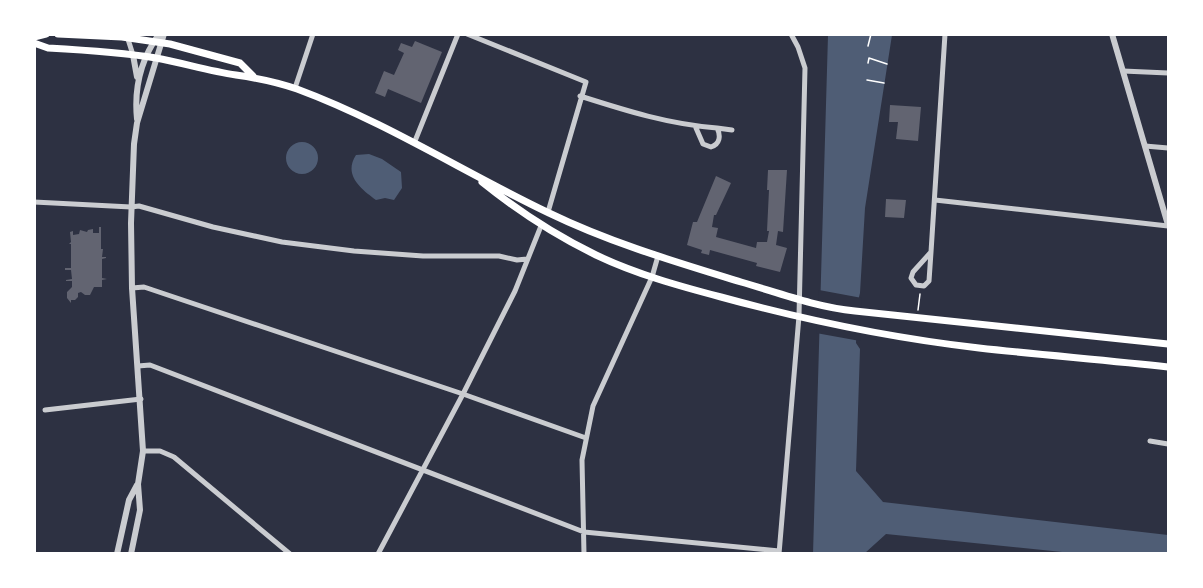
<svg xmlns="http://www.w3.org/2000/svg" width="1203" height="588" viewBox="0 0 1203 588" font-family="Signika,sans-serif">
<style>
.water{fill:#4f5d75}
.pier{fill:#2d3142}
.building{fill:#626471}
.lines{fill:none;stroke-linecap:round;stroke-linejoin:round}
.path{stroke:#fff;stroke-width:1.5}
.minor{stroke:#caccd0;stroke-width:5}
.tertiary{stroke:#caccd0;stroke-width:6}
.secondary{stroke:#fff;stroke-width:7}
</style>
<rect width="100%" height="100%" fill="#2d3142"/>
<path class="water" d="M 828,35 L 892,35 L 865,208 L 860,293 L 858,301 L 856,343 L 860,349 L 856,471 L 883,502 L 1168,535 L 1168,553 L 1072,553 L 886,534 L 865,553 L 813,554 Z
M286 158a16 16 0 1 1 32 0a16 16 0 1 1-32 0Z
M 369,154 L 382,159 L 401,172 L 402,188 L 394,200 L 385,198 L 376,200 C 361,189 343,175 356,155 Z"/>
<path class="pier" d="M 819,290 L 862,298 L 860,341 L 816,333 Z"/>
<path class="building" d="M 415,41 L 442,52 L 421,103 L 388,89 L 385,97 L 375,93 L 384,71 L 394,75 L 404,53 L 398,50 L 401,43 L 412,47 Z
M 890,105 L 921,107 L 918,141 L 896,139 L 898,122 L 889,122 Z
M 768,170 L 787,170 L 783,232 L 778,231 L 776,245 L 787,248 L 780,272 L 756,266 L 757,263 L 710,250 L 709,255 L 701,253 L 702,250 L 687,245 L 693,222 L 697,222 L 716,176 L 731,183 L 716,215 L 714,215 L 712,227 L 718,228 L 716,237 L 756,248 L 757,242 L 767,242 L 769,231 L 767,231 L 769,190 L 767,190 Z
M 886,199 L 906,200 L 904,218 L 885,217 Z
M 99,227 L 101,227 L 101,249 L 103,249 L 102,257 L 106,257 L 106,258 L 102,259 L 102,278 L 107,279 L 102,280 L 102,287 L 94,287 L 90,295 L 85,295 L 81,292 L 78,293 L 78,297 L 75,300 L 71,300 L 71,303 L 67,298 L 67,292 L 72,287 L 72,281 L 66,281 L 66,280 L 72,279 L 71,270 L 65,270 L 65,268 L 71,268 L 71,244 L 69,244 L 71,242 L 70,232 L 73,231 L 73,235 L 79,234 L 80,230 L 87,232 L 88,230 L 93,229 L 93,233 L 99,233 Z"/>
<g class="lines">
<path class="path" d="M 868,46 L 871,34
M 868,63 L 869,58 L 887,64
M 867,80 L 884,83
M 918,310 L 920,294"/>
<path class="minor" d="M 467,34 L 586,82 L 548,212
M 127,36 L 133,55
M 1123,71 L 1168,73
M 295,88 L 313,34
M 580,96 C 627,111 668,124 717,128
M 696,128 L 703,144 L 711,147 C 720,144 721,136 717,128 L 732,130
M 415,141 L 458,34
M 1145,146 L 1168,148
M 935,200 L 1168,226
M 34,202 L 131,207 L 139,206 L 213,227 L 282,242 L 354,251 L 423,256 L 499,256 L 517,260 L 527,259
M 931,252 L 929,281 L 924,286 L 916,285 L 911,278 L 913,272 L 931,252 L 945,34
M 132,288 L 144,287 L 463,394 L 586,438
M 138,366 L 150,365 L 584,532 L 779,551
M 45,410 L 141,399
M 1150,441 L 1168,444
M 143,451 L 160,451 L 174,457 L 290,554
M 378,554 L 463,394 L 515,291 L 541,226
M 584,554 L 582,460 L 593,406 L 652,277 L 658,256
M 779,554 L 799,316 L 805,68 L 798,47 L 791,34"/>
<path class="tertiary" d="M 1112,34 L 1168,225
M 133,55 L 137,77
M 137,119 C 134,89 141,59 159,34
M 117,554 L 129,500 L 137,485
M 131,554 L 140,510 L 138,484 L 143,451 L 132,288 L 131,223 L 134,144 L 137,123 L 164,34"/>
<path class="secondary" d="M 58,34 L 122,37 L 170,44 L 240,63 L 253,76
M 34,37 L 46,34
M 34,43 L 48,48 C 84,50 120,52 156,58 C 183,63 209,71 236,75 C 257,78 277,82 297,89 C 386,122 465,173 549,213 C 611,243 676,262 741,282 C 779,293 816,307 855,311 L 1168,344
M 482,182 C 518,211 555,235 596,255 C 636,274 679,286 721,297 C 805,320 892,338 979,348 C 1042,355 1105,360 1168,367"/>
</g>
<rect width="1203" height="588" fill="none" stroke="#ffffff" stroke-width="72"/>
</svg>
